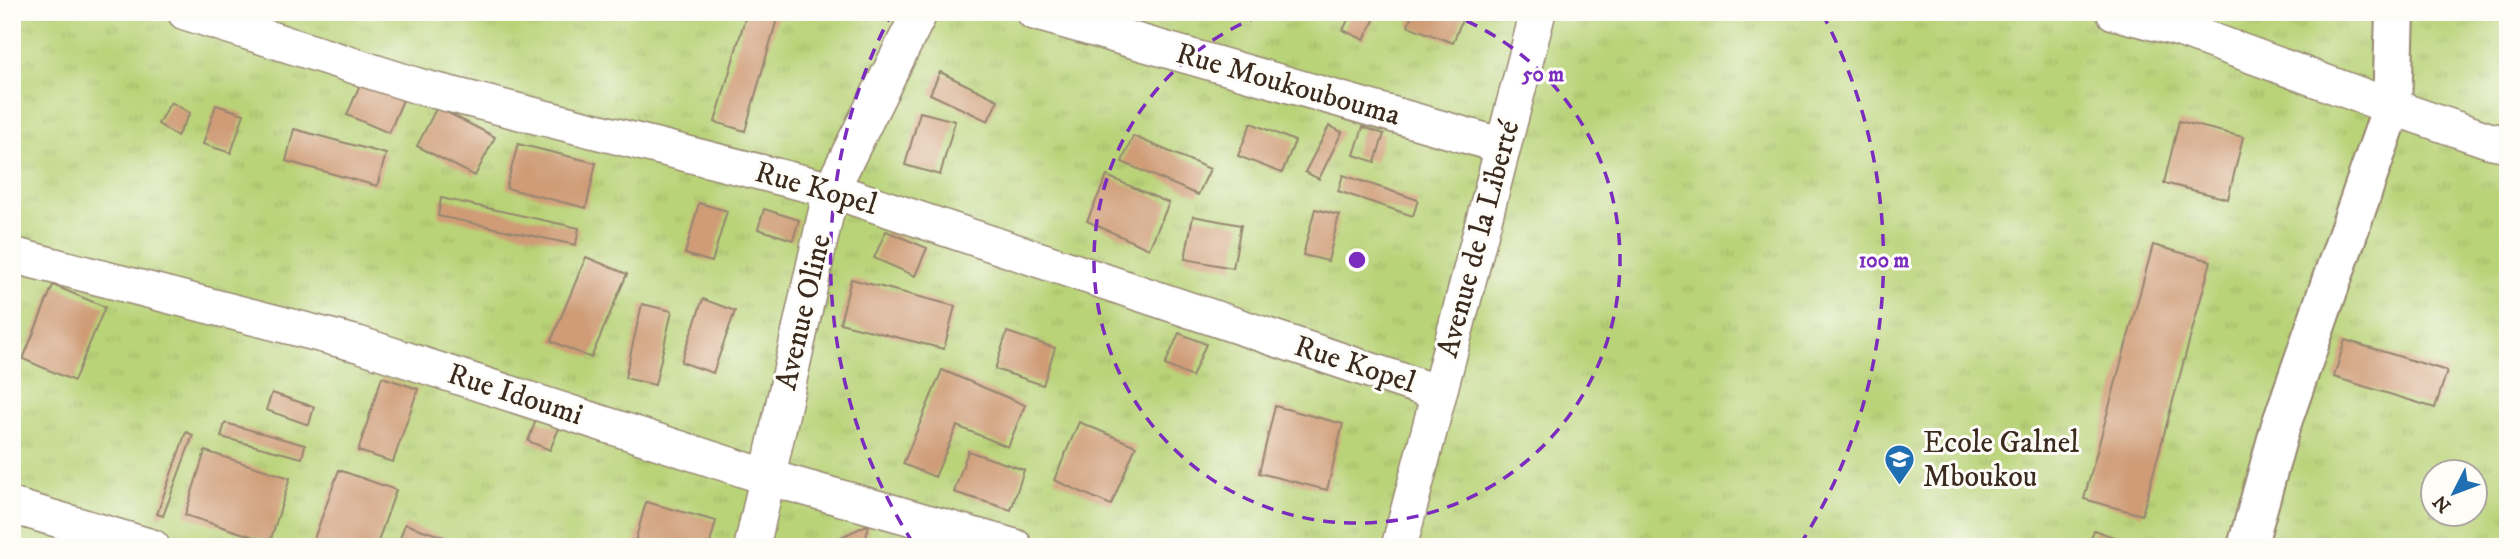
<svg xmlns="http://www.w3.org/2000/svg" width="2520" height="559" viewBox="0 0 2520 559" font-family="'IM FELL DW Pica',serif">
<style>
.grass{fill:url(#grass-tufts);stroke:#7a7e4b;stroke-width:2;fill-rule:evenodd}
.building{fill:#cf9c77}
.lines{fill:none;stroke-linecap:round;stroke-linejoin:round}
.street-casing{stroke:#968670;stroke-width:38}
.secondary-casing{stroke:#968670;stroke-width:42}
.street{stroke:#fff;stroke-width:35}
.secondary{stroke:#fff;stroke-width:38}
.ring{fill:none;stroke:#7b2cbf;stroke-width:3.5;stroke-dasharray:12 9}
.labels{text-anchor:middle;dominant-baseline:central;stroke-width:6;stroke-linejoin:round;paint-order:stroke}
.street-label{font-size:30px;fill:#3b2a1e;stroke:#fdfcf7}
.poi-label{font-size:30px;fill:#3b2a1e;stroke:#fdfcf7;text-anchor:start}
.centre{fill:#7b2cbf;stroke:#fdfcf7;stroke-width:3.5}
.ring-label{font-size:21px;text-anchor:middle;font-weight:bold;fill:#7b2cbf;stroke:#fdfcf7;stroke-width:6;stroke-linejoin:round;paint-order:stroke}
</style>
<defs>
<pattern id="grass-tufts" width="24" height="20" patternUnits="userSpaceOnUse" patternTransform="scale(1.75)"><rect width="24" height="20" fill="#b9d378"/><path d="M3 7l-1-3M5 7V3M7 7l1-3M15 17l-1-3M17 17v-4M19 17l1-3" fill="none" stroke="#a0b567"/></pattern>
</defs>
<rect width="100%" height="100%" fill="#fdfcf7"/>
<filter id="ink" filterUnits="userSpaceOnUse"><feTurbulence type="fractalNoise" baseFrequency=".0143" numOctaves="2"/><feDisplacementMap in="SourceGraphic" scale="14" xChannelSelector="R" yChannelSelector="G"/><feConvolveMatrix kernelMatrix="1 2 1 2 8 2 1 2 1" color-interpolation-filters="sRGB"/></filter>
<filter id="wash" filterUnits="userSpaceOnUse"><feTurbulence type="fractalNoise" baseFrequency=".00686" numOctaves="4" result="noise"/><feDisplacementMap in="SourceGraphic" scale="28" xChannelSelector="R" yChannelSelector="G"/><feGaussianBlur stdDeviation="1.57" result="paint"/><feColorMatrix in="noise" values="0 0 0 0 0 0 0 0 0 0 0 0 0 0 0 0 0 1.4 0 .05"/><feComposite in="paint" operator="in"/></filter>
<g filter="url(#wash)">
<rect width="100%" height="100%" fill="#f0e1c2"/>
<path class="grass" d="M 12,12 L 2508,12 L 2508,547 L 12,547 ZM 2432,472 L 2474,472 L 2474,514 L 2432,514 Z"/>
<g id="blocks">
<path class="building" d="M 747,12 L 779,12 L 745,131 L 715,122 Z
M 1352,12 L 1378,12 L 1364,40 L 1343,30 Z
M 1413,12 L 1465,12 L 1453,43 L 1408,26 Z
M 940,72 L 998,100 L 988,121 L 930,94 Z
M 361,82 L 403,100 L 389,133 L 347,115 Z
M 171,102 L 190,113 L 177,136 L 158,124 Z
M 216,105 L 244,114 L 231,153 L 203,144 Z
M 437,107 L 495,137 L 475,176 L 417,146 Z
M 920,112 L 955,121 L 940,175 L 905,165 Z
M 2179,121 L 2243,137 L 2228,199 L 2164,183 Z
M 1251,123 L 1295,141 L 1282,173 L 1238,156 Z
M 1329,126 L 1342,132 L 1319,179 L 1305,172 Z
M 1363,127 L 1384,134 L 1375,162 L 1354,155 Z
M 294,129 L 386,154 L 377,186 L 286,161 Z
M 1133,136 L 1210,169 L 1198,195 L 1122,162 Z
M 518,144 L 596,163 L 586,208 L 506,188 Z
M 1343,175 L 1418,200 L 1413,216 L 1338,191 Z
M 1107,176 L 1169,203 L 1149,249 L 1087,221 Z
M 441,198 L 579,228 L 576,245 L 438,216 Z
M 699,203 L 727,211 L 712,262 L 685,254 Z
M 764,209 L 799,220 L 793,240 L 758,229 Z
M 1315,209 L 1339,215 L 1328,261 L 1303,255 Z
M 1193,216 L 1241,225 L 1233,268 L 1185,259 Z
M 886,231 L 927,248 L 915,276 L 874,258 Z
M 2153,245 L 2211,261 L 2142,515 L 2084,499 Z
M 586,257 L 627,274 L 591,358 L 551,341 Z
M 851,279 L 955,306 L 944,349 L 840,323 Z
M 53,285 L 105,307 L 74,381 L 23,359 Z
M 703,299 L 735,311 L 713,373 L 681,362 Z
M 642,304 L 672,311 L 655,385 L 625,378 Z
M 1007,332 L 1055,348 L 1043,385 L 995,369 Z
M 1179,333 L 1206,344 L 1192,377 L 1165,365 Z
M 2345,340 L 2447,371 L 2435,408 L 2334,377 Z
M 942,370 L 1025,405 L 1008,447 L 957,426 L 935,477 L 903,464 Z
M 382,377 L 418,389 L 393,462 L 358,451 Z
M 272,393 L 314,407 L 309,425 L 266,410 Z
M 1275,406 L 1343,424 L 1327,490 L 1259,473 Z
M 536,420 L 559,428 L 550,450 L 528,441 Z
M 1079,422 L 1136,446 L 1111,505 L 1054,480 Z
M 225,423 L 305,445 L 302,458 L 221,437 Z
M 186,432 L 193,435 L 163,516 L 157,514 Z
M 205,451 L 290,478 L 270,542 L 185,515 Z
M 968,451 L 1024,470 L 1011,510 L 954,492 Z
M 339,470 L 396,490 L 376,547 L 311,547 Z
M 646,502 L 716,521 L 709,547 L 634,545 Z
M 405,524 L 450,539 L 447,547 L 397,547 Z
M 869,524 L 864,547 L 820,547 L 837,539 Z
M 2094,530 L 2138,546 L 2138,547 L 2088,547 Z
M 906,539 L 933,546 L 933,547 L 904,547 Z"/>
</g>
</g>
<g filter="url(#ink)">
<use href="#blocks" fill-opacity="0" stroke="#968670" stroke-width="2"/>
<g class="lines">
<defs>
<path id="street" d="M 185,12 L 421,87 L 831,190 L 1438,393
M 1034,12 L 1503,146
M 2114,12 L 2180,29 L 2392,107 L 2488,140 L 2508,144
M 12,255 L 358,344 L 767,477 L 1015,547
M 12,506 L 152,547
M 752,547 L 831,190 L 920,12
M 1399,547 L 1538,12"/>
<path id="secondary" d="M 2247,547 L 2280,428 L 2392,107 L 2395,12"/>
</defs>
<use href="#street" class="street-casing"/>
<use href="#secondary" class="secondary-casing"/>
<use href="#street" class="street"/>
<use href="#secondary" class="secondary"/>
</g>
</g>
<g class="ring">
<path d="M1447 13A263 263 0 1 1 1267 13"/>
<path d="M913 543A527 527 0 0 1 892 13M1822 13A527 527 0 0 1 1801 543"/>
</g>
<defs>
<symbol id="school-pin" viewBox="-11 -11 22 30"><path d="M0 17L-7.5 6A9.5 9.5 0 1 1 7.5 6Z" fill="#1f6fb2" stroke="#fdfcf7"/><path d="M0-5L7-2L0 1L-7-2ZM-4 1L0 2.5L4 1V4Q0 6-4 4Z" fill="#fff"/></symbol>
</defs>
<g fill-rule="evenodd">
<use href="#school-pin" x="1882" y="442" width="35" height="47"/>
</g>
<g class="labels">
<g class="street-label">
<text transform="translate(1288 85) rotate(16)">Rue Moukoubouma</text>
<text transform="translate(816 189) rotate(16)">Rue Kopel</text>
<text transform="translate(1479 239) rotate(-75)">Avenue de la Liberté</text>
<text transform="translate(804 312) rotate(-77)">Avenue Oline</text>
<text transform="translate(1355 365) rotate(18)">Rue Kopel</text>
<text transform="translate(515 395) rotate(18)">Rue Idoumi</text>
</g>
<g class="poi-label">
<text x="1923" y="443">Ecole Galnel<tspan x="1923" dy="34">Mboukou</tspan></text>
</g>
</g>
<circle cx="1357" cy="260" r="10" class="centre"/>
<g class="ring-label">
<text x="1543" y="81">50 m</text>
<text x="1884" y="267">100 m</text>
</g>
<rect width="2520" height="559" fill="none" stroke="#fdfcf7" stroke-width="42"/>
<g transform="translate(2454 493) rotate(228)"><circle r="33" fill="#fdfcf7" stroke="#afa8a0" stroke-width="2"/>
<path d="M0-5L12 26L0 18L-12 26Z" fill="#1f6fb2"/>
<text y="-10" font-size="19" font-weight="bold" text-anchor="middle" fill="#3b2a1e">N</text>
</g>
</svg>
